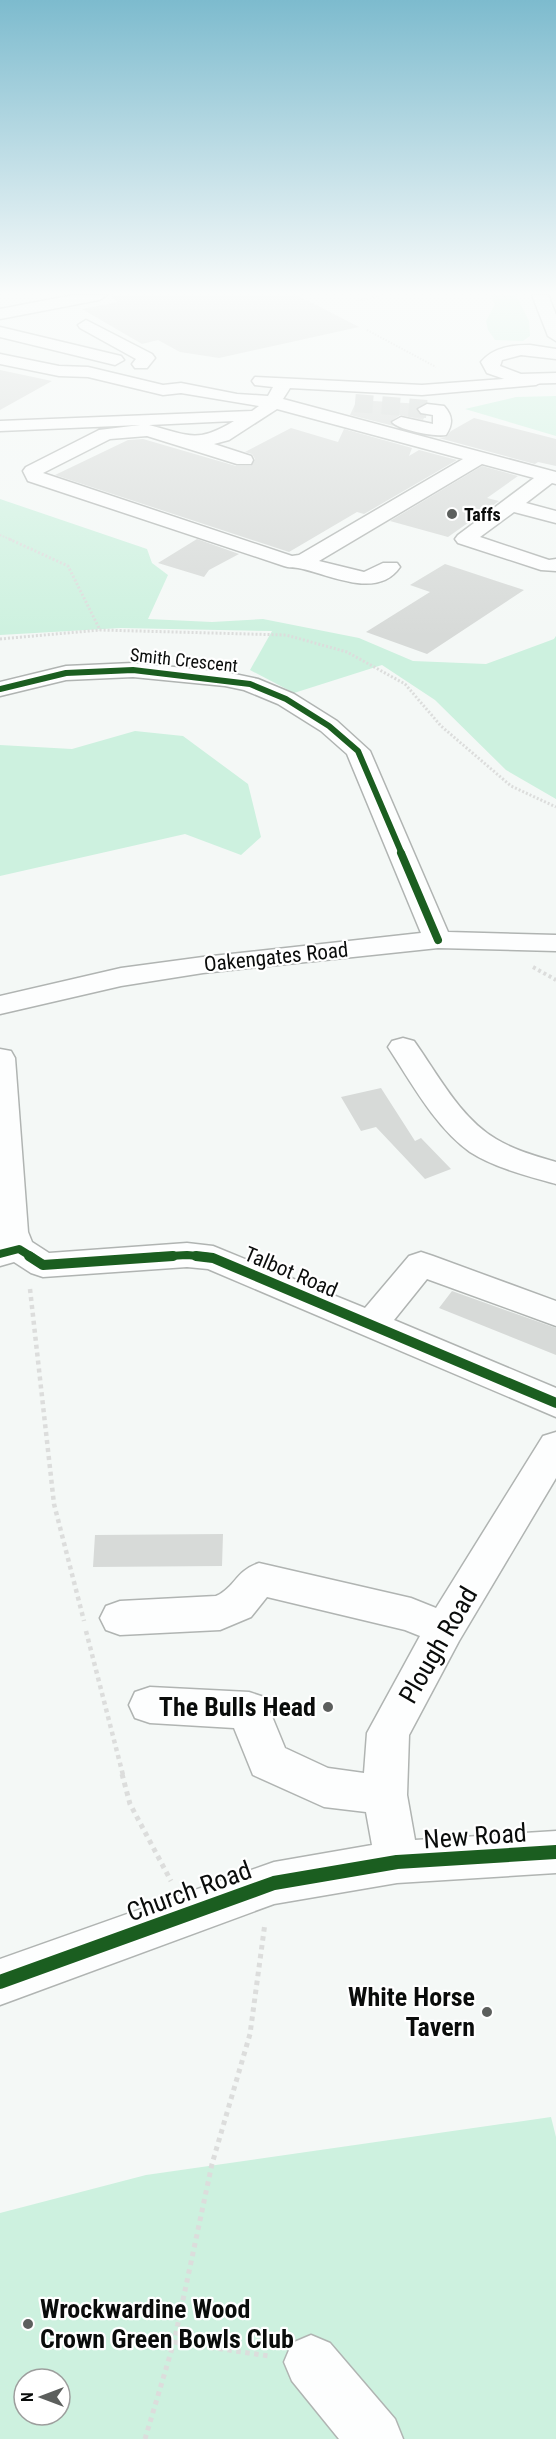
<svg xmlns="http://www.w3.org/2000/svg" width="556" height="2439" viewBox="0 0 556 2439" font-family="'Roboto Condensed',sans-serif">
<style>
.green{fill:#cdf1df;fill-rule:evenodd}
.building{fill:#d7dad8}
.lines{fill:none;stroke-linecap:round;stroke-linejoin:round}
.minor-tunnel{stroke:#d1d5d3;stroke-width:18;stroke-dasharray:18 9;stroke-linecap:butt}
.minor-casing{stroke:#b0b4b2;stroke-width:3}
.major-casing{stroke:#b0b4b2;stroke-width:3}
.path-far4{stroke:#dcdddc;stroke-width:2;stroke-dasharray:1.5 1.5;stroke-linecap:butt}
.path-far3{stroke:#dcdddc;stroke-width:3;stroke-dasharray:2 2;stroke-linecap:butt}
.path-far2{stroke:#dcdddc;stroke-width:4;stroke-dasharray:3 3;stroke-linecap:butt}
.path-far1{stroke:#dcdddc;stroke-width:4.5;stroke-dasharray:4 4;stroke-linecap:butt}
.path{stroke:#dcdddc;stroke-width:5;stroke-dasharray:4.5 4.5;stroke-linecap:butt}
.minor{fill:#fdfefe;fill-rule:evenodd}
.major{fill:#fdfefe;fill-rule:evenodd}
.cycleway-far3-casing{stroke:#fff;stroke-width:9}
.cycleway-far2-casing{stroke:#fff;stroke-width:12}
.cycleway-far1-casing{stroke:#fff;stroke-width:14}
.cycleway-casing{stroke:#fff;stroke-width:17}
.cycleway-far3{stroke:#1b5e20;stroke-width:6}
.cycleway-far2{stroke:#1b5e20;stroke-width:8}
.cycleway-far1{stroke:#1b5e20;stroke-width:10}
.cycleway{stroke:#1b5e20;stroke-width:14}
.poi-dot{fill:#5c5f5d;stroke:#fff;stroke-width:2}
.labels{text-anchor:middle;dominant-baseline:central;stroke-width:4.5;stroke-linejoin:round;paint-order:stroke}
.far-poi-label{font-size:18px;font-weight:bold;fill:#0a0c0b;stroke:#fff;text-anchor:start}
.far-street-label{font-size:18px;fill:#0a0c0b;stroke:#fff}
.street-label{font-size:21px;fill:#0a0c0b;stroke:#fff}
.near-street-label{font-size:26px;fill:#0a0c0b;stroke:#fff}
.near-poi-label{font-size:26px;font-weight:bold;fill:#0a0c0b;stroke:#fff;text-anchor:end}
</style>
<rect width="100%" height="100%" fill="#f4f8f6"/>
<path class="green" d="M 490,295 L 516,295 L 529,321 L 530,336 L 523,341 L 495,340 L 488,330 L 486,321 L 495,304 Z
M 556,396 L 556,436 L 465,409 L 516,397 Z
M 0,499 L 147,549 L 152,563 L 168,575 L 148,619 L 212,622 L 263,619 L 359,638 L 413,661 L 486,664 L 554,639 L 556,636 L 556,799 L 506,770 L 435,700 L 382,665 L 294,693 L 250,670 L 272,631 L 121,628 L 0,635 Z
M 135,731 L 183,736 L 248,784 L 261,837 L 241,855 L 185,834 L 0,876 L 0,745 L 72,749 Z
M 551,2117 L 556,2137 L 556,2439 L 0,2439 L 0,2213 L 146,2175 ZM 24,2379 L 60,2379 L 60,2415 L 24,2415 Z"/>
<path class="building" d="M 110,295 L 297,295 L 359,327 L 219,358 L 180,352 L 158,340 L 142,344 L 82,309 L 118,302 Z
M 0,370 L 52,381 L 0,410 Z
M 357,400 L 422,404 L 416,410 L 425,416 L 423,420 L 400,415 L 390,422 L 394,426 L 350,415 Z
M 474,418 L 556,439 L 556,466 L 538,462 L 535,464 L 439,438 L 446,437 L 451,431 Z
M 291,428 L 338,442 L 344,429 L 412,448 L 409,456 L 419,450 L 457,460 L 364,514 L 357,512 L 289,552 L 55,475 L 128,440 L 143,439 L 236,466 L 251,466 L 255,459 L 252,454 L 245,452 Z
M 482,466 L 518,476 L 487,498 L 499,501 L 448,537 L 390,521 Z
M 197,539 L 239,554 L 209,570 L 204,577 L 158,563 Z
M 445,564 L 524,590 L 427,654 L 366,632 L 430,592 L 410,585 Z
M 381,1088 L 415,1141 L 421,1138 L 451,1169 L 425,1179 L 376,1127 L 361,1131 L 341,1097 Z
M 452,1291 L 556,1328 L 556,1355 L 439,1308 Z
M 223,1534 L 222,1566 L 93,1567 L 95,1535 Z"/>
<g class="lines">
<path class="minor-tunnel" d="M 355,403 L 427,409"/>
<defs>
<path id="minor" d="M 73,295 L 107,295 L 99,300 L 0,319 L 0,309 Z
M 86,320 L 152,354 L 155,358 L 147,368 L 135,368 L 132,364 L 136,359 L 80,328 L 78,325 Z
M 0,327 L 121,356 L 124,360 L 115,365 L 0,337 Z
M 0,354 L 59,366 L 88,367 L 163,385 L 181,383 L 237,394 L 268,396 L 273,387 L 255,385 L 252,381 L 255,377 L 422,385 L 542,376 L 545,380 L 536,385 L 422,395 L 290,388 L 283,399 L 556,472 L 556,484 L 552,483 L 526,503 L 556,511 L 556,523 L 514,512 L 480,537 L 549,560 L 556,559 L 556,571 L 541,570 L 458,543 L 455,539 L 458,535 L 534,478 L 482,464 L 319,561 L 364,572 L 383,563 L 397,563 L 400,567 C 377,601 327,573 298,568 C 293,567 289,568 284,566 L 28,481 L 23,471 L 26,467 L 99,430 L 140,425 L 0,431 L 0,421 L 252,411 L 259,406 L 181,393 L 163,395 L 88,377 L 59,376 L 0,364 ZM 277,409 L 463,459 L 299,555 L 292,556 L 43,473 L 110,439 L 147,436 L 237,464 L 251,464 L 253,460 L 251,456 L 214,444 L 229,440 ZM 234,421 C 196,444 189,435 149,425 Z
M 427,404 L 444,406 C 453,416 453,424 446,435 C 436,437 398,430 392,422 L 401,417 L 433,424 L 433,415 L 421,413 L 418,409 Z
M 133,663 L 225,672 L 258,679 L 294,694 L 337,721 L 370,751 L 448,932 L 556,935 L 556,951 L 438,948 L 203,973 L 121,986 L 0,1014 L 0,996 L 121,968 L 203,957 L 421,933 L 347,754 L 321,731 L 278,704 L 244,690 L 225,686 L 133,677 L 66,680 L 0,696 L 0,682 L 66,666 Z
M 403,1038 L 414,1041 C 437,1073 460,1118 496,1139 C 514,1150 536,1156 556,1162 L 556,1184 C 528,1176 495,1168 470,1152 C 435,1127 411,1082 388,1047 L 392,1041 Z
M 0,1049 L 11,1051 L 15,1058 L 28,1232 L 32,1242 L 49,1253 L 187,1243 L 213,1246 L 365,1308 L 409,1256 L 421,1252 L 433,1256 L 556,1301 L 556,1326 L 427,1279 L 394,1320 L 556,1388 L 556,1417 L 208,1269 L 187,1267 L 43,1277 L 31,1273 L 14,1262 L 0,1266 Z
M 556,1432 L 556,1478 L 459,1641 L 409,1735 L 407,1795 L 415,1840 L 556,1831 L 556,1873 L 397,1883 L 274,1904 L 0,2005 L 0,1959 L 274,1862 L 372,1845 L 366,1812 L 324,1807 L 253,1775 L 234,1728 L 150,1723 L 135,1718 L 129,1705 L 135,1692 L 150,1687 L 249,1692 L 264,1697 L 285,1748 L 328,1768 L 364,1773 L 367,1733 L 420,1636 L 405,1630 L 267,1597 L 251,1617 L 220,1630 L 120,1635 L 106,1630 L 100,1618 L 106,1606 L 120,1601 L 216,1596 C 235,1588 235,1571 259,1563 L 411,1598 L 436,1608 L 543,1436 Z
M 311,2335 L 330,2343 L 395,2419 L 403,2439 L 339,2439 L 292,2381 L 284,2362 L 292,2343 Z"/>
<path id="major" d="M 532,295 L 548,295 L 556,315 L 556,341 L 548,336 Z
M 530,345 L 556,349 L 556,359 L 521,355 L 502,360 L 500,366 L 521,374 L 556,373 L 556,383 L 519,384 L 487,373 L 481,362 C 493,347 513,345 530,345 Z"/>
</defs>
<use href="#minor" class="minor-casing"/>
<use href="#major" class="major-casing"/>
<path class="path-far4" d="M 358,301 L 383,295
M 367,330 L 436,367
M 0,535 L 12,540"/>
<path class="path-far3" d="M 9,539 L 68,566 L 100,630
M 0,639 L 100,630 L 286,635 L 347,652 L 405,684 L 441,726 L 511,786 L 556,807"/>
<path class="path-far2" d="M 533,967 L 556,980"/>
<path class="path-far1" d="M 30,1289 L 54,1504 L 84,1621
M 86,1631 L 123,1775"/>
<path class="path" d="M 122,1774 L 130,1804 L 171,1881
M 174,2342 L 269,2356
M 145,2439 L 174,2342 L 212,2164 L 250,2034 L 265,1923"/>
<use href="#minor" class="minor"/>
<use href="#major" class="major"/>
<defs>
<path id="cycleway-far3" d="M 0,689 L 66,673 L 133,670 L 250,684 L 286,699 L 329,726 L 358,751 L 402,854"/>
<path id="cycleway-far2" d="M 401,853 L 438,940
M 0,1254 L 19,1249 L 32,1257
M 151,1257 L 187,1255 L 209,1257"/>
<path id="cycleway-far1" d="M 29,1256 L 43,1265 L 173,1256
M 196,1256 L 213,1258 L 556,1403"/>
<path id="cycleway" d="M 0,1982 L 274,1883 L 397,1862 L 556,1852"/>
</defs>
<use href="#cycleway-far3" class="cycleway-far3-casing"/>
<use href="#cycleway-far2" class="cycleway-far2-casing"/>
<use href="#cycleway-far1" class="cycleway-far1-casing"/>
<use href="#cycleway" class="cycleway-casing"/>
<use href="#cycleway-far3" class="cycleway-far3"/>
<use href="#cycleway-far2" class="cycleway-far2"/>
<use href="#cycleway-far1" class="cycleway-far1"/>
<use href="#cycleway" class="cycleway"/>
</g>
<linearGradient id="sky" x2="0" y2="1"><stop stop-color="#7dbbce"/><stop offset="0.46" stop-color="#fafcfb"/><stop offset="1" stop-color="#fafcfb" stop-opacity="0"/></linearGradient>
<rect width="556" height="637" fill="url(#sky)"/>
<g class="poi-dot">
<circle cx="452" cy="514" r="6"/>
<circle cx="328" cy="1707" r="6"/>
<circle cx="487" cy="2012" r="6"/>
<circle cx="28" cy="2324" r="6"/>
</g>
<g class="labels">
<g class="far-poi-label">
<text x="464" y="514">Taffs</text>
</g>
<g class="far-street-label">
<text transform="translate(184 660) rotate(6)">Smith Crescent</text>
</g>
<g class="street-label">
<text transform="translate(276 957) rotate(-6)">Oakengates Road</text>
<text transform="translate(291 1272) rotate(23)">Talbot Road</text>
</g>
<g class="near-street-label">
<text transform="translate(438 1645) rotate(-60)">Plough Road</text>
<text transform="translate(475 1836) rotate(-4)">New Road</text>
<text transform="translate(189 1891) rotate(-20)">Church Road</text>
</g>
<g class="near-poi-label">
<text x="316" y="1707">The Bulls Head</text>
<text x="475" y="1997">White Horse<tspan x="475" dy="30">Tavern</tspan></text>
<text x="40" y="2309" text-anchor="start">Wrockwardine Wood<tspan x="40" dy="30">Crown Green Bowls Club</tspan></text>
</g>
</g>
<g transform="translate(42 2397) rotate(270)"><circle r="28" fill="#ffffff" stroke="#9d9e9d" stroke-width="1.5"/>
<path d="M0-4.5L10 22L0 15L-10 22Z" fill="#5c5f5d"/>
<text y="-9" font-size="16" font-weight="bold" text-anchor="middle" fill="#0a0c0b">N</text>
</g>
</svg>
